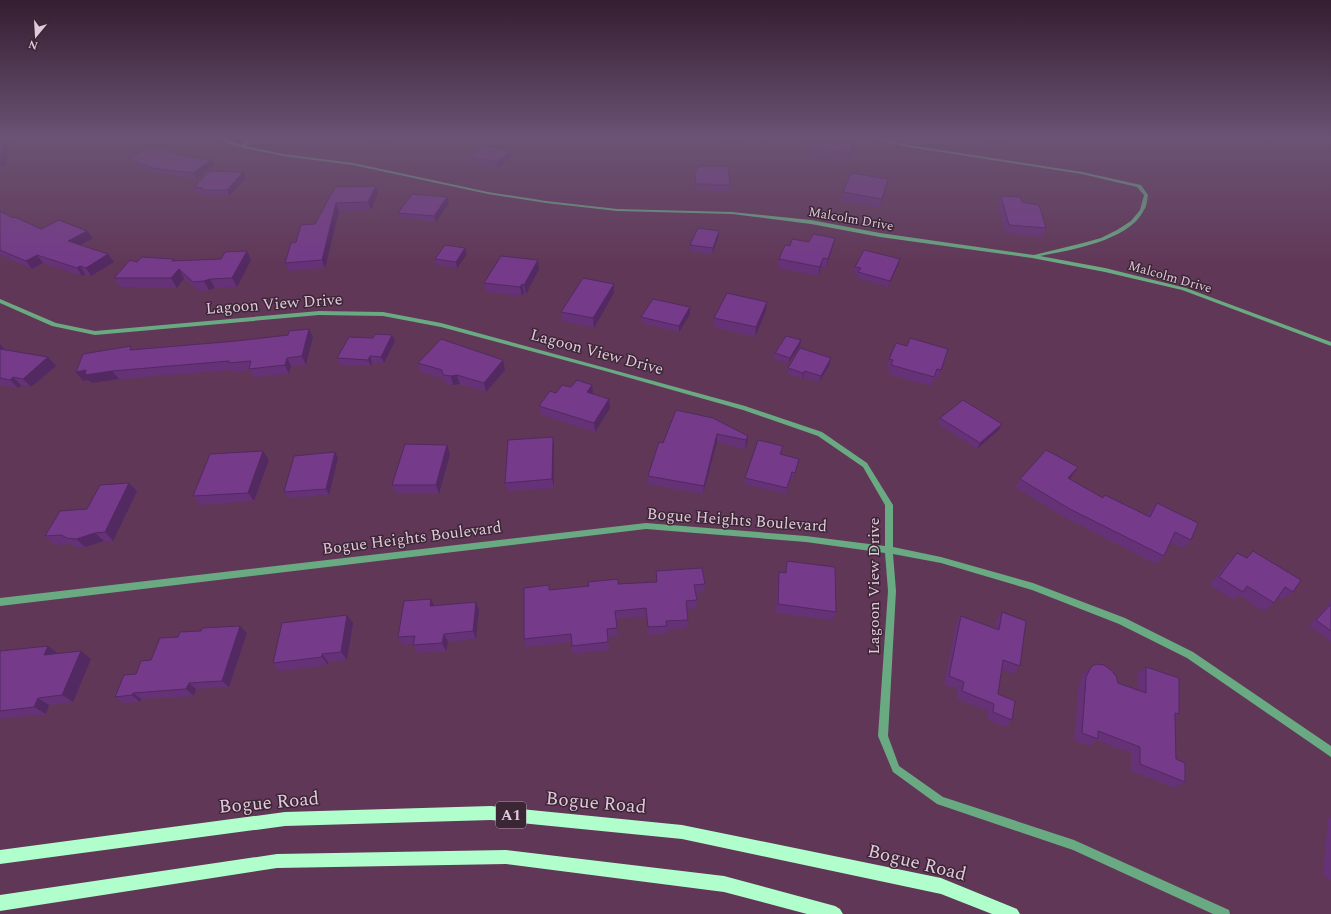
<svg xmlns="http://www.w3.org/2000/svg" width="1331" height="914" viewBox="0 0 1331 914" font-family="Spectral,serif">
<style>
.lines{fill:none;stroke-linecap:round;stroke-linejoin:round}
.minor{fill:#69aa82;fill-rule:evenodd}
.major{fill:#b1fecd;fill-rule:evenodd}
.wall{fill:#653277}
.shaded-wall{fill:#522961}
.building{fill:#753a8a;stroke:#522961}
.labels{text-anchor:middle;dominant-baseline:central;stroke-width:3;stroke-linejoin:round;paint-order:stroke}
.far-street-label{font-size:13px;fill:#e2c8db;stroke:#3a2635}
.shield{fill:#3a2635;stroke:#b097a9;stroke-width:1}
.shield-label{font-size:15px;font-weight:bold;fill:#e2c8db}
.street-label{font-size:16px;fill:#e2c8db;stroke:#3a2635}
.near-street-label{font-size:19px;fill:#e2c8db;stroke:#3a2635}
</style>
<rect width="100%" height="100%" fill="#613757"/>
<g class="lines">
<path class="minor" d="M 214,137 L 220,137 L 242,145 L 249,137 L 253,137 L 246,146 L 283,154 L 353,163 L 488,192 L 546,201 L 617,209 L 732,212 L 811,220 L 880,233 L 1034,255 L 1083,243 L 1101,238 L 1117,230 L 1131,221 L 1140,210 L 1144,195 L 1137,187 L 1082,174 L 908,147 L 866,137 L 874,137 L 908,145 L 1082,172 L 1141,185 L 1148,195 C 1147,200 1147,206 1144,210 C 1129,241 1070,250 1040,256 L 1105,268 L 1186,288 L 1331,342 L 1331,346 L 1182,290 L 1105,272 L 1032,258 L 880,237 L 811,224 L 732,214 L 617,211 L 546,203 L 488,194 L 353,165 L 283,156 L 234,146 Z
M 0,299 L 56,323 L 95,331 L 319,311 L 383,312 L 441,323 L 745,406 L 822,432 L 867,463 L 893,505 L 893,547 L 941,557 L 1033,583 L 1125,618 L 1193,652 L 1331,746 L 1331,757 L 1187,658 L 1119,624 L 1032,590 L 941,563 L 893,554 L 896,591 L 888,736 L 899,766 L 943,797 L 1074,840 L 1229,910 L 1230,914 L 1213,914 L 1073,850 L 937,804 L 893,772 L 878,736 L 888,591 L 885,553 L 806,542 L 646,529 L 0,606 L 0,598 L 646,523 L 806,536 L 885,546 L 885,505 L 863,467 L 818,436 L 743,410 L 605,371 L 441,327 L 383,316 L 319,315 L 95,335 L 52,326 L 0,303 Z"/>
<path class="major" d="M 491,806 L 682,825 L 941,878 L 1017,909 L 1020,914 L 992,914 L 941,894 L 682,839 L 491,820 L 285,826 L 0,864 L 0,850 L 285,812 Z
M 506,850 L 724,876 L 835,906 L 840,909 L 843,914 L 807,914 L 724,892 L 506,864 L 277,868 L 0,911 L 0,895 L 277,854 Z"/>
</g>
<path class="wall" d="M 356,137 L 390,137 L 382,145 L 358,141 Z
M 723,137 L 745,137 L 741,146 L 722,144 Z
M 969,137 L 1007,137 L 1007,138 L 1005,143 L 972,142 L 971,145 Z
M 855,138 L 853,146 L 847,163 L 806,155 L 807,146 Z
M 510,151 L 511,156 L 498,168 L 471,163 L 469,157 Z
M 178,155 L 214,165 L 196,179 L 156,173 L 132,163 L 128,158 Z
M 695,173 L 730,185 L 730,191 L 710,191 L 710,190 L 696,190 Z
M 246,178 L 229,196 L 204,196 L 203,193 L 197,193 L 194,187 Z
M 335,187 L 378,194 L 371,210 L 339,211 L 325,268 L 289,271 L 285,263 L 296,242 L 315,224 Z
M 886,188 L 880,208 L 841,201 L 843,192 Z
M 1001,196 L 1022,202 L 1046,228 L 1042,237 L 1005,233 L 998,204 Z
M 447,197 L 449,203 L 436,222 L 400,218 L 398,213 Z
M 0,211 L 13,218 L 41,229 L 93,238 L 80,245 L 108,254 L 114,262 L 91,276 L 85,274 L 82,276 L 43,263 L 32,269 L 0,255 Z
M 719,237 L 712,254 L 690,251 L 690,245 Z
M 790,246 L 833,247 L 826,268 L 821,267 L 818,276 L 778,268 L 779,259 Z
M 247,251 L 251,260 L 237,287 L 215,288 L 209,290 L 199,291 L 184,278 L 177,288 L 120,287 L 114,278 L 137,262 L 221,259 Z
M 467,254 L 457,268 L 436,265 L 435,259 Z
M 900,259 L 898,265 L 888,287 L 857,278 L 858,274 L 853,273 L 855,267 Z
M 539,269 L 526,294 L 524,293 L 522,296 L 486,292 L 484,283 Z
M 614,284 L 614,293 L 594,328 L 562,321 L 561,312 Z
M 690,307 L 690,314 L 679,332 L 641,323 L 641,317 Z
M 766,311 L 755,337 L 714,327 L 714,318 Z
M 309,329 L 313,337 L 306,365 L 291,366 L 289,374 L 254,377 L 250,370 L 234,372 L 232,370 L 119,379 L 92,383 L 88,380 L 83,381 L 76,372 L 133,349 L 236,341 L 288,335 Z
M 392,335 L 395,341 L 384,363 L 372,363 L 371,366 L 340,365 L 337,358 L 373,338 Z
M 801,340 L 800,346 L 788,364 L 774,359 L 775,353 Z
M 0,344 L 5,349 L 48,357 L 56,366 L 31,387 L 21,385 L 18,388 L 0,385 Z
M 889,359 L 941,370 L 938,379 L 934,378 L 931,386 L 888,374 L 890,369 L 887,368 Z
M 418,363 L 505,370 L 486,392 L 460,384 L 453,385 L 446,384 L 444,379 L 421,372 Z
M 830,364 L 819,382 L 803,377 L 802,379 L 787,374 L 788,368 Z
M 592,385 L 593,394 L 609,399 L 610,408 L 595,432 L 541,415 L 539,406 L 556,393 L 571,387 Z
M 676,410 L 748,436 L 747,445 L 745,449 L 717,442 L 703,494 L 648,484 L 648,476 L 663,443 Z
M 940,418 L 999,430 L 977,449 L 938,424 Z
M 447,445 L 450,454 L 439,494 L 396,494 L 392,485 Z
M 554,446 L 554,488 L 508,491 L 505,483 Z
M 335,452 L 338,458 L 329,495 L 288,498 L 284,492 Z
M 782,452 L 781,455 L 799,459 L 793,479 L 790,478 L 786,494 L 744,484 L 745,478 Z
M 269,460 L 254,501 L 200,505 L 193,496 Z
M 1072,476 L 1069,479 L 1103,498 L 1105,495 L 1147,516 L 1149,512 L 1157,503 L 1191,540 L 1183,548 L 1170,542 L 1164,556 L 1156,564 L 1064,517 L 1015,487 L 1020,479 Z
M 129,483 L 137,491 L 113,541 L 104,541 L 85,547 L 76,547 L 71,544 L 55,545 L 45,536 L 87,509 Z
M 1253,551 L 1293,592 L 1282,600 L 1278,597 L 1274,603 L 1264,611 L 1238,595 L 1233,600 L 1210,585 L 1228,561 L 1237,553 L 1246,557 Z
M 787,561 L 836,612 L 833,620 L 776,613 L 777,581 L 779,572 L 785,573 Z
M 656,571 L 705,584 L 704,592 L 696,593 L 697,600 L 696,608 L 686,609 L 688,620 L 687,628 L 667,629 L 667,634 L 648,635 L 646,616 L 616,619 L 618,636 L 608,637 L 609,650 L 573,654 L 571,642 L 526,647 L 524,639 L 549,585 L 550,590 L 618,584 L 656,582 Z
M 431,599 L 435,605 L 476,602 L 479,610 L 476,639 L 448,642 L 446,651 L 418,653 L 413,645 L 413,644 L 403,645 L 398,637 Z
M 1331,601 L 1331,641 L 1309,626 Z
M 1002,612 L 1020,666 L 1013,674 L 1002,669 L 998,694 L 1012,720 L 1005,727 L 987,719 L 988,711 L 956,698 L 958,690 L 944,684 L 956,624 L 961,616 L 995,629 L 996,620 Z
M 353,623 L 347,660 L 328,662 L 328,665 L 280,671 L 273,663 Z
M 247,633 L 229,687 L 196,689 L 194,696 L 141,699 L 140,702 L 124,703 L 115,697 L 136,674 L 178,637 Z
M 0,651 L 59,654 L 91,659 L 73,702 L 49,705 L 46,714 L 0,719 Z
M 1091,667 L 1118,683 L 1137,690 L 1138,674 L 1146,667 L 1179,714 L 1176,717 L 1176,759 L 1185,782 L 1175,788 L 1131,771 L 1131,753 L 1096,740 L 1090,746 L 1074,740 L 1079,684 L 1083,674 Z
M 1331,817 L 1331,880 L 1323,876 L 1328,818 Z"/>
<path class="shaded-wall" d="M 3,137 L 9,137 L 6,166 L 0,167 L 0,159 Z
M 382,137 L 390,137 L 382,145 L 380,139 Z
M 743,137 L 745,137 L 741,146 L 742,141 Z
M 855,138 L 853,146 L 847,163 L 849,154 Z
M 510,151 L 511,156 L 498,168 L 497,162 Z
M 211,160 L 214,165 L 196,179 L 193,173 Z
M 243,172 L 246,178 L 229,196 L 227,190 Z
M 888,179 L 886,188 L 880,208 L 882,199 Z
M 376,186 L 378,194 L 371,210 L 368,202 Z
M 447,197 L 449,203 L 436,222 L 434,216 Z
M 336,203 L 339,211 L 325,268 L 322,260 Z
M 87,231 L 93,238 L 73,249 L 68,241 Z
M 719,231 L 719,237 L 712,254 L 713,248 Z
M 835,238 L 833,247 L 826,268 L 828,259 Z
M 465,248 L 467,254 L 457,268 L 456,262 Z
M 247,251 L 251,260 L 237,287 L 232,278 Z
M 108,254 L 114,262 L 91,276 L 86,268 Z
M 37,255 L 43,263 L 32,269 L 26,261 Z
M 823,258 L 821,267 L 818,276 L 820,267 Z
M 900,259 L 898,265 L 888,287 L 890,281 Z
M 538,260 L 539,269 L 526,294 L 524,285 Z
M 80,266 L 85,274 L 82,276 L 77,268 Z
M 179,269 L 184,278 L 177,288 L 171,278 Z
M 210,279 L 215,288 L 209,290 L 204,281 Z
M 522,284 L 524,293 L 522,296 L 520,287 Z
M 614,284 L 614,293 L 594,328 L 593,318 Z
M 767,302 L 766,311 L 755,337 L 756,327 Z
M 690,307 L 690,314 L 679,332 L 679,326 Z
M 309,329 L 313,337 L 306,365 L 302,356 Z
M 392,335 L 395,341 L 384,363 L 381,357 Z
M 801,340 L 800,346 L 788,364 L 790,358 Z
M 0,344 L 5,350 L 0,353 Z
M 370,356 L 372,363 L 371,366 L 368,360 Z
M 48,357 L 56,366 L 31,387 L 23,379 Z
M 287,358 L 291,366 L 289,374 L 285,365 Z
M 831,358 L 830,364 L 819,382 L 821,376 Z
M 503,360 L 505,370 L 486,392 L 484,383 Z
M 86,370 L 112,371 L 119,379 L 92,383 L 88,380 L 83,381 L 76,372 Z
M 805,371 L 803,377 L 802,379 L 803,373 Z
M 457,375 L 460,384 L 453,385 L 451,376 Z
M 13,377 L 21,385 L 18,388 L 10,380 Z
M 592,385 L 593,394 L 588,401 L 587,392 Z
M 609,399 L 610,408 L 595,432 L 594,423 Z
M 1002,424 L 999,430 L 977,449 L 980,443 Z
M 717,434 L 717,442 L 703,494 L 704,486 Z
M 748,436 L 747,445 L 745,449 L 746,440 Z
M 553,437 L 554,446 L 554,488 L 552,479 Z
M 447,445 L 450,454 L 439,494 L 436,485 Z
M 263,451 L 269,460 L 254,501 L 248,493 Z
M 335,452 L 338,458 L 329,495 L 326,489 Z
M 1078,467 L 1072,476 L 1062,487 L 1068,478 Z
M 129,483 L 137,491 L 113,541 L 105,532 Z
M 95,533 L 104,541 L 85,547 L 76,539 Z
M 431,599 L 435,607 L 430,606 Z
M 476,602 L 479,610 L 476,639 L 473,631 Z
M 347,615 L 353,623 L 347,660 L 341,652 Z
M 240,626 L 247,633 L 229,687 L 222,681 Z
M 444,634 L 448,642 L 446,651 L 442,643 Z
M 48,646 L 59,654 L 44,655 Z
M 81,651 L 91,659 L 73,702 L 62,695 Z
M 322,654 L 328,662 L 328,665 L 322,657 Z
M 189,683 L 196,689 L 194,696 L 186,689 Z
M 133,693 L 141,699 L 140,702 L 132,695 Z
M 38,698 L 49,705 L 46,714 L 34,707 Z"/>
<path class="building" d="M 0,137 L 3,137 L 1,159 L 0,159 Z
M 366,137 L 382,137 L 380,139 Z
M 723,137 L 743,137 L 742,141 L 722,138 Z
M 811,137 L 848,137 L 855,138 L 849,154 L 807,146 Z
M 981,137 L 1007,137 L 1007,138 Z
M 483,145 L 510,151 L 497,162 L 469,157 Z
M 155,146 L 178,155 L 211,160 L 193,173 L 152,168 L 128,158 Z
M 699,166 L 728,166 L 730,185 L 711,185 L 711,184 L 696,184 L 695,173 Z
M 210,171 L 243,172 L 227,190 L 201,190 L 203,188 L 194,187 Z
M 851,173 L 888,179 L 882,199 L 843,192 Z
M 376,186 L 368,202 L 336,203 L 322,260 L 285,263 L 291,243 L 296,242 L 301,225 L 315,224 L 335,187 Z
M 412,194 L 447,197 L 434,216 L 398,213 Z
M 1001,196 L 1020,197 L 1022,202 L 1039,205 L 1046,228 L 1009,225 Z
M 0,211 L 13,218 L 15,217 L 41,229 L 59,220 L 87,231 L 68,241 L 108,254 L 86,268 L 80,266 L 77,268 L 37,255 L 26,261 L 0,250 Z
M 698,228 L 719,231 L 713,248 L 690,245 Z
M 813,234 L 835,238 L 828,259 L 823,258 L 820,267 L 779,259 L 785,245 L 790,246 L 792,239 L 809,242 Z
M 445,245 L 465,248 L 456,262 L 435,259 Z
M 864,250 L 900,259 L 890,281 L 858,272 L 861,268 L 855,267 Z
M 247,251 L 232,278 L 210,279 L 204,281 L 193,282 L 179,269 L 171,278 L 114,278 L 130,260 L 137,262 L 142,257 L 174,259 L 172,261 L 221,259 L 225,252 Z
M 501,256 L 538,260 L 524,285 L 522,284 L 520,287 L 484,283 Z
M 583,278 L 614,284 L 593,318 L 561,312 Z
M 727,293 L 767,302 L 756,327 L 714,318 Z
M 653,299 L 690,307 L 679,326 L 641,317 Z
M 309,329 L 302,356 L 287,358 L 285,365 L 249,369 L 251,361 L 229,363 L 229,361 L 112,371 L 85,375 L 86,370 L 76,372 L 83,354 L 131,346 L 130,350 L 236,341 L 288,335 L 289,331 Z
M 375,334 L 392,335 L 381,357 L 370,356 L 368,360 L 337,358 L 349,337 L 373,338 Z
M 786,336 L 801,340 L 790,358 L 775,353 Z
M 910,338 L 948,349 L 941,370 L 937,369 L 934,377 L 891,365 L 893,360 L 889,359 L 896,343 L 907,346 Z
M 441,339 L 503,360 L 484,383 L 457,375 L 451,376 L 443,375 L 442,370 L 418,363 Z
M 800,348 L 831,358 L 821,376 L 805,371 L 803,373 L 788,368 Z
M 0,349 L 48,357 L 23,379 L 13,377 L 10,380 L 0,378 Z
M 577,380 L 592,385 L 587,392 L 609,399 L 594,423 L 539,406 L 550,391 L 556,393 L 562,385 L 571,387 Z
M 963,400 L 1002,424 L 980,443 L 940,418 Z
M 676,410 L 713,418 L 748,436 L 746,440 L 717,434 L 704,486 L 648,476 L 659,442 L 663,443 Z
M 553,437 L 552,479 L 505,483 L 508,440 Z
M 758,440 L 783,446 L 780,454 L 799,459 L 795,473 L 792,472 L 787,488 L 745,478 Z
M 405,444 L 447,445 L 436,485 L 392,485 Z
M 1046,450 L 1078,467 L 1068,478 L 1103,498 L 1105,495 L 1150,517 L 1157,503 L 1198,523 L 1191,540 L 1175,532 L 1164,556 L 1070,509 L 1020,479 Z
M 263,451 L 248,493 L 193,496 L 210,454 Z
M 335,452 L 326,489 L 284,492 L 294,456 Z
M 129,483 L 105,532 L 95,533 L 76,539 L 67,538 L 61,535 L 45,536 L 60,511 L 87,509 L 100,485 Z
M 1253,551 L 1301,580 L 1293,592 L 1285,587 L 1274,603 L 1247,586 L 1243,592 L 1219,577 L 1237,553 L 1247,558 Z
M 787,561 L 835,567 L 836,612 L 778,604 L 779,572 L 786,573 Z
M 702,568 L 705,584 L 694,585 L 697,600 L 686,601 L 688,620 L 666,621 L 667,626 L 648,627 L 646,608 L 615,611 L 617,628 L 607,629 L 608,642 L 572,646 L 571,634 L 524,639 L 524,588 L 549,585 L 549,590 L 589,586 L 588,582 L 618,579 L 618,584 L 657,582 L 656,571 Z
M 431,599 L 430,606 L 476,602 L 473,631 L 444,634 L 442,643 L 413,645 L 415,636 L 398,637 L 404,601 Z
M 1331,604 L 1331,631 L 1316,620 Z
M 1002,612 L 1026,621 L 1020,666 L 1003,660 L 998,694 L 1015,701 L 1012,720 L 993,712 L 994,704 L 962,691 L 964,682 L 949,676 L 961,616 L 999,630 Z
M 347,615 L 341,652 L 322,654 L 322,657 L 273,663 L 282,623 Z
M 240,626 L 222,681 L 189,683 L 186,689 L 133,693 L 132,695 L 115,697 L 124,675 L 136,674 L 141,661 L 151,660 L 160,638 L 178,637 L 180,632 L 201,631 L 202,628 Z
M 48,646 L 44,655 L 81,651 L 62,695 L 38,698 L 34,707 L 0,711 L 0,651 Z
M 1096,664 L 1104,665 L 1111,670 L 1116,676 L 1118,683 L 1146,693 L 1146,667 L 1179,678 L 1179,714 L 1175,713 L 1176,759 L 1185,763 L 1185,782 L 1140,764 L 1140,747 L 1098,731 L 1098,739 L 1082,733 L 1086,677 L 1091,667 Z"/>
<linearGradient id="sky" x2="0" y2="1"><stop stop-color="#351e30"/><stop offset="0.52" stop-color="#6a5374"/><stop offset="1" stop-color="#6a5374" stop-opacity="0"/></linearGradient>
<rect width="1331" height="265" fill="url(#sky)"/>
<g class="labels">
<g class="far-street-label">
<text transform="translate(851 219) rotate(10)">Malcolm Drive</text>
<text transform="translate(1170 277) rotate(16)">Malcolm Drive</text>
</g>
<rect class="shield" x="496" y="802" width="30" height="26" rx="3"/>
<g class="shield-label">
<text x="511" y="815">A1</text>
</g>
<g class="street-label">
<text transform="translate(274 304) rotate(-4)">Lagoon View Drive</text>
<text transform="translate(597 352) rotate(15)">Lagoon View Drive</text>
<text transform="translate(737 520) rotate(4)">Bogue Heights Boulevard</text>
<text transform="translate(412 538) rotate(-7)">Bogue Heights Boulevard</text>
<text transform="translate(874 586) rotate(-90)">Lagoon View Drive</text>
</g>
<g class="near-street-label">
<text transform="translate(269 803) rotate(-5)">Bogue Road</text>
<text transform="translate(596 803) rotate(5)">Bogue Road</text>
<text transform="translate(917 863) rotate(14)">Bogue Road</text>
</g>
</g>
<g transform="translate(36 36) rotate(198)" stroke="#3a2635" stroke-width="3" paint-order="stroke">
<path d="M0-3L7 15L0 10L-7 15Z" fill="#e2c8db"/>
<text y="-6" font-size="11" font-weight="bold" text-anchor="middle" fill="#e2c8db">N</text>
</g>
</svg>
